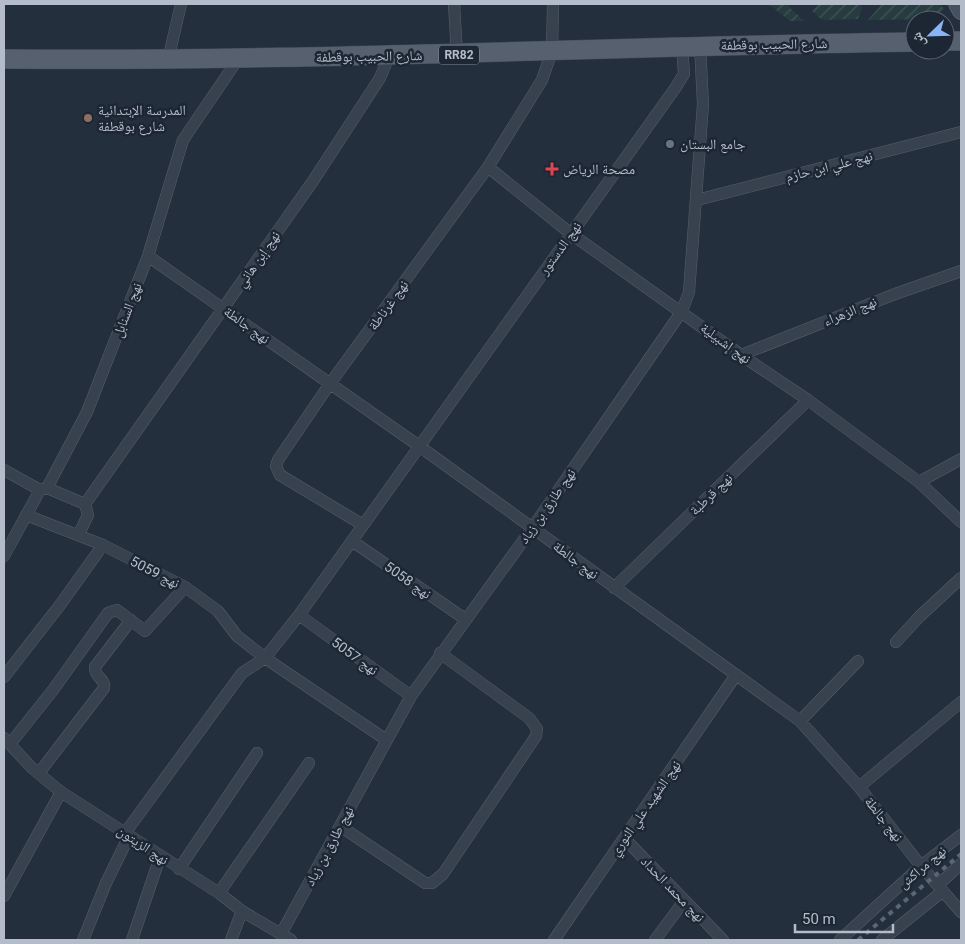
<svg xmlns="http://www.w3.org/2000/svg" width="965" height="944" viewBox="0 0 965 944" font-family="Roboto,'Noto Naskh Arabic',sans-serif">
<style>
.garden{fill:url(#garden-furrows)}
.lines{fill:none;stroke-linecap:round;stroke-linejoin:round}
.minor-casing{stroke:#565f6c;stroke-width:12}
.secondary-casing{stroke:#565f6c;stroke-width:18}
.primary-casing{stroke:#414a57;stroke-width:20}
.minor{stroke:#38414e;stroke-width:11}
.secondary{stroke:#465061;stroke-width:16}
.primary{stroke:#56606e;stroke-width:19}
.rail{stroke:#5a6575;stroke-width:4;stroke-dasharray:5 5;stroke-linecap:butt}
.education-dot{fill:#8d6e63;stroke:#1d2633;stroke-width:2}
.worship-dot{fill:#6b7280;stroke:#1d2633;stroke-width:2}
.health-dot{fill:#e0444e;stroke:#1d2633;stroke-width:2}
.labels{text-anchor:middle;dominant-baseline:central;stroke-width:5;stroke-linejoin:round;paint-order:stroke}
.shield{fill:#1d2633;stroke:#878f9c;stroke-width:1}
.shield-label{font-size:12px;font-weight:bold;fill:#b4bcc9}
.street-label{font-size:14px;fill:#b4bcc9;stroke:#1d2633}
.poi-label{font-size:14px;fill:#b4bcc9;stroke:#1d2633;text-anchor:start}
</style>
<defs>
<pattern id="garden-furrows" width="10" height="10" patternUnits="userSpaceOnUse" patternTransform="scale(1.25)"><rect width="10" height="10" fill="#263c3f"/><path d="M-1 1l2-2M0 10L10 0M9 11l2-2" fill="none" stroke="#435659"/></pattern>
</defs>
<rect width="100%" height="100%" fill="#242f3e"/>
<path class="garden" d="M 769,4 L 786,4 L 804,21 L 790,21 Z
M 819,4 L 859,4 L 862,7 L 858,19 L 822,20 L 812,11 Z
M 882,4 L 940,4 L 944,9 L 934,19 L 868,20 Z"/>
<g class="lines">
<defs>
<path id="minor" d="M 454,4 L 457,55
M 168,60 L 181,4
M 488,167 L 570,233 L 741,355 L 808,400 L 919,482 L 961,522
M 697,200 L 961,132
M 148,256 L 419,446 L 800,721 L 859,787 L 921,866 L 961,912
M 741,355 L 895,294 L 961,271
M 4,470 L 40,490
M 919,482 L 961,459
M 47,488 L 85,504
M 26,515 L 103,545 L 185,587 L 218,611 L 237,636 L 265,658 L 385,739
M 363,525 L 280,475 L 276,466 L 278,460 L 329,385 L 488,167 L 542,80 L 552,51 L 553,4
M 79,534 L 88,515 L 85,504 L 313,181 L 380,78 L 389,56
M 352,541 L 465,619
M 4,556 L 40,490 L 47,488 L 87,412 L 148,256 L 183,140 L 238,59
M 614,588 L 808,400
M 299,615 L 411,696
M 896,642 L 920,616 L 961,578
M 4,677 L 60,605 L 103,545
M 800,721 L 858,661
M 4,738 L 32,768 L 61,792 L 219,893 L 242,911 L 291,940
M 10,744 L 53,690 L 108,613 L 117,610 L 145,631 L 185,587
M 39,773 L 104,688 C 106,679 94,677 95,667 L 131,620
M 859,787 L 961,702
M 340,826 L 425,883 L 432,883 L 443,874 L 536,736 L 537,729 L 529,718 L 440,653
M 125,833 L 242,673 L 265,658 L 299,615 L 676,87 L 684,74 L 682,45
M 624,838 L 723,940
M 179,869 L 257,753
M 938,885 L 961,864
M 219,893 L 309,763
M 4,896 L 61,792
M 281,934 L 411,696 L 533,527 L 682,311 L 689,292 L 703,104 L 700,45
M 83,940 L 106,883 L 129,836
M 132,940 L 160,857
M 231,940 L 242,911
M 554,940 L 736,675
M 655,940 L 684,901
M 840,940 L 921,866 L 961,835
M 882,940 L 943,891"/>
<path id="secondary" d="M 957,4 L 961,11"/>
<path id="primary" d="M 945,41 L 961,41
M 4,59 C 308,62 611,46 915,42"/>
</defs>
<use href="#minor" class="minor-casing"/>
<use href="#secondary" class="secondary-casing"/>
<use href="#primary" class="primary-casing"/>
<use href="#minor" class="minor"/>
<use href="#secondary" class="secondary"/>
<use href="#primary" class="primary"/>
<path class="rail" d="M 858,940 L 961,854"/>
</g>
<circle class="education-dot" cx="88" cy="118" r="5"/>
<circle class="worship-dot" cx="670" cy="144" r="5"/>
<path class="health-dot" d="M549.5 161.5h5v5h5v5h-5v5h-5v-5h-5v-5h5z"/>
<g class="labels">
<rect class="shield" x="439" y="45.5" width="40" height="19" rx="4"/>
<g class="shield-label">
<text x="459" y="55">RR82</text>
</g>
<g class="street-label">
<text transform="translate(774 44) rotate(-1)">شارع الحبيب بوقطفة</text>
<text transform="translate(369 56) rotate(-1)">شارع الحبيب بوقطفة</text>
<text transform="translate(829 166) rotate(-14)">نهج علي ابن حازم</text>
<text transform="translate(560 248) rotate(-54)">نهج الدستور</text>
<text transform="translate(258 259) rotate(-55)">نهج إبن هاني</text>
<text transform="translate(388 305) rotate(-54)">نهج غرناطة</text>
<text transform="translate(127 310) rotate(-69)">نهج السنابل</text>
<text transform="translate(850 311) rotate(-22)">نهج الزهراء</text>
<text transform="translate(247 325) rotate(36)">نهج جالطة</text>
<text transform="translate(726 343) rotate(36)">نهج إشبيلية</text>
<text transform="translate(711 494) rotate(-44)">نهج قرطبة</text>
<text transform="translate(547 506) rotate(-55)">نهج طارق بن زياد</text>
<text transform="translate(576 560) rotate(37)">نهج جالطة</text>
<text transform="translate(155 572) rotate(27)">نهج 5059</text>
<text transform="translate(408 580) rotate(35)">نهج 5058</text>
<text transform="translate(355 656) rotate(36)">نهج 5057</text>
<text transform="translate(645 808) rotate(-55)">نهج الشهيد علي النوري</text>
<text transform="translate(884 819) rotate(52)">نهج جالطة</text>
<text transform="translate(143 845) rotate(34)">نهج الزيتون</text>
<text transform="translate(329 846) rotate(-62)">نهج طارق بن زياد</text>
<text transform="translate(922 867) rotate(-40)">نهج مراكش</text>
<text transform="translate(673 889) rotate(46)">نهج محمد الحداد</text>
</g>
<g class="poi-label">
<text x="98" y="110">المدرسة الإبتدائية<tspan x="98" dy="16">شارع بوقطفة</tspan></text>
<text x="680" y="144">جامع البستان</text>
<text x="563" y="169">مصحة الرياض</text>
</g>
</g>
<rect width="965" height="944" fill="none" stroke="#b4bcc9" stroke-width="10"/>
<g transform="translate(930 35) rotate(247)"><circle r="24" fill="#1d2633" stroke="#59626f"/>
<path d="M0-4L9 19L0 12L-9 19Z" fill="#8ab4f8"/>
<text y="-8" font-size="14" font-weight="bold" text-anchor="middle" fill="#b4bcc9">ش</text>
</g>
<path d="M795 924v8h98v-8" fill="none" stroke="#b4bcc9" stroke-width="2.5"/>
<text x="802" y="924" font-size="15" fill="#b4bcc9" stroke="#1d2633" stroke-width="4" paint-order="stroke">50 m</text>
</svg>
